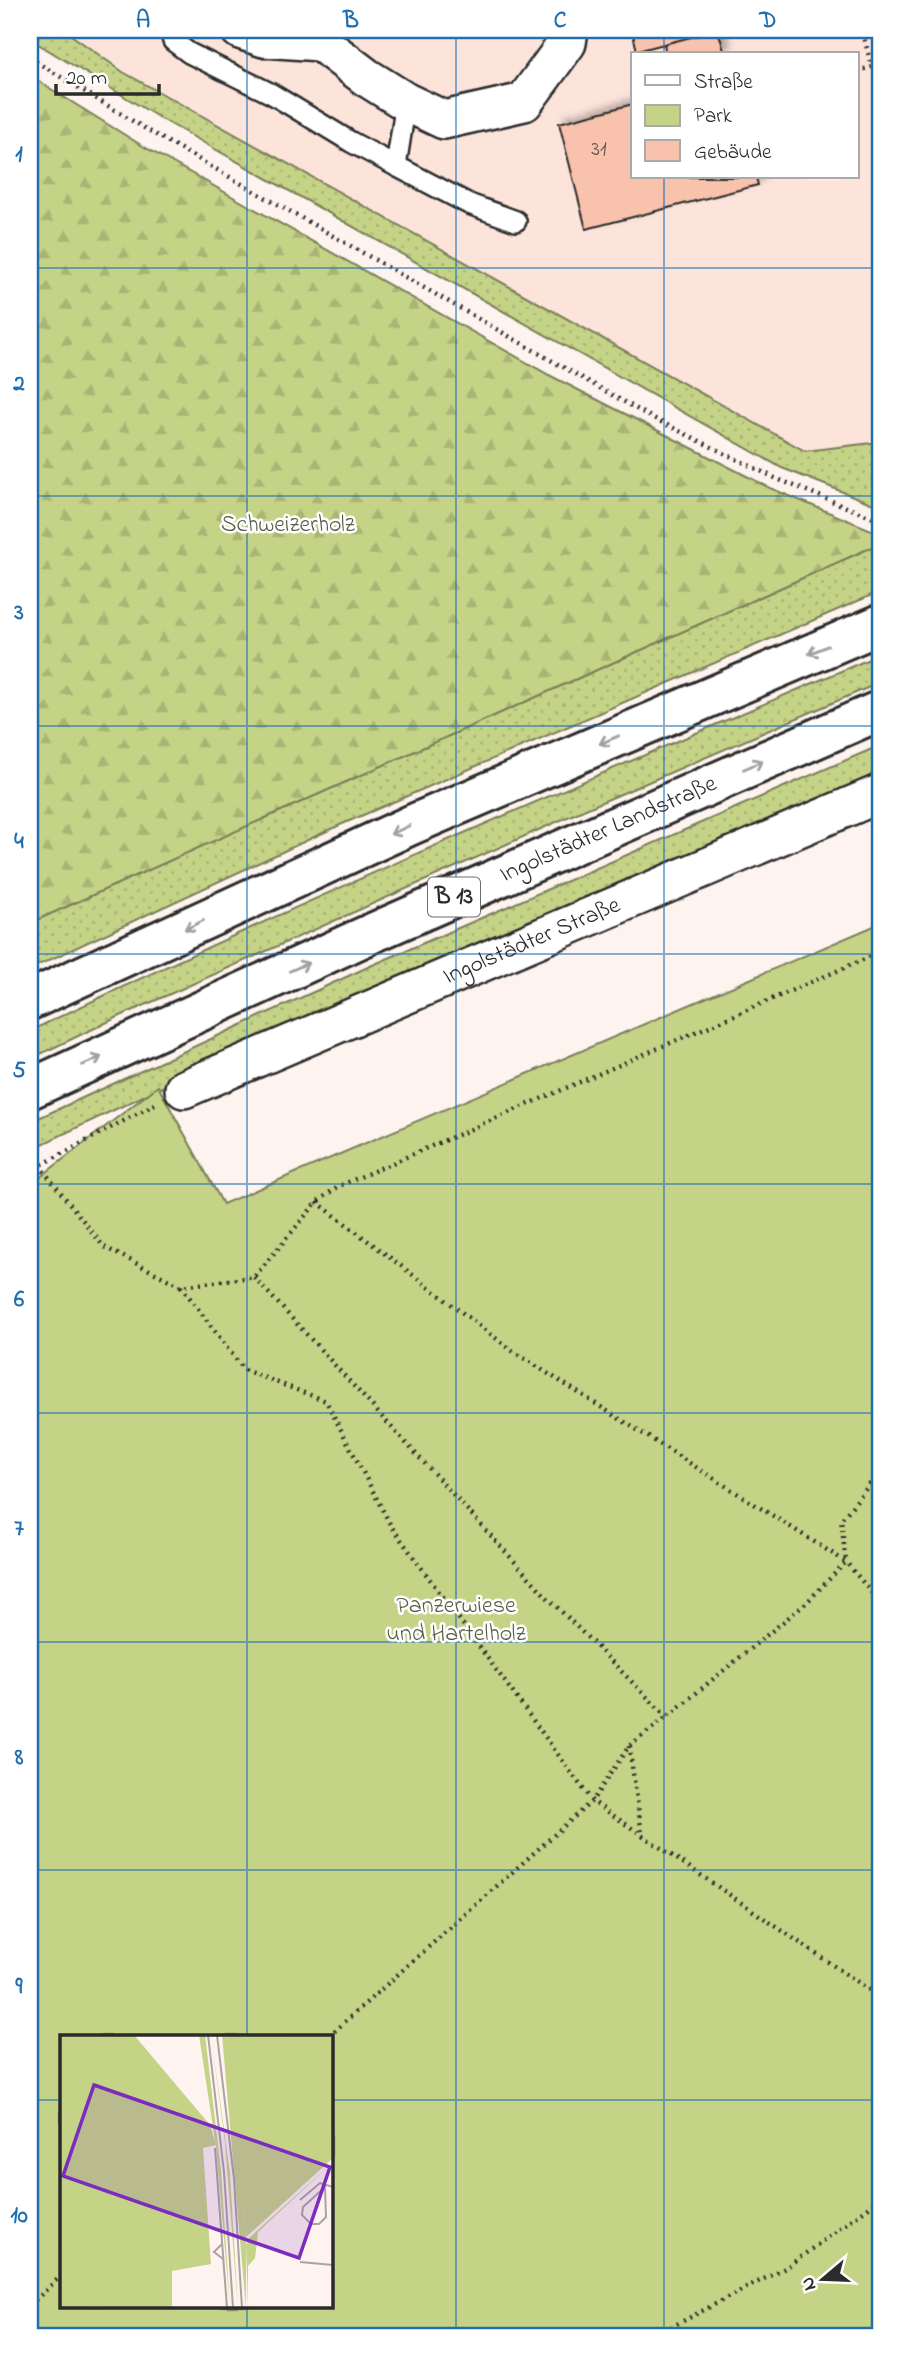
<svg xmlns="http://www.w3.org/2000/svg" width="911" height="2367" viewBox="0 0 911 2367" font-family="'Indie Flower',sans-serif">
<style>
.built{fill:#fce4db;fill-rule:evenodd}
.grass{fill:url(#grass-dots);stroke:#787f59;stroke-width:2}
.forest{fill:url(#forest-firs);stroke:#787f59;stroke-width:2}
.green{fill:#c5d387;stroke:#787f59;stroke-width:2;fill-rule:evenodd}
.building{fill:#f9c2ad;stroke:#2b2b2b;stroke-width:2;filter:url(#shadow)}
.lines{fill:none;stroke-linecap:round;stroke-linejoin:round}
.lane-casing{stroke:#2b2b2b;stroke-width:24}
.street-casing{stroke:#2b2b2b;stroke-width:42}
.primary-casing{stroke:#2b2b2b;stroke-width:44}
.path{stroke:#2b2b2b;stroke-width:4.5;stroke-dasharray:2 5;stroke-linecap:butt}
.lane{stroke:#fff;stroke-width:19}
.street{stroke:#fff;stroke-width:37}
.primary{stroke:#fff;stroke-width:38}
.oneway{stroke:#a0a0a0}
.grid{fill:none;stroke:#1f6fb2;stroke-width:2;stroke-opacity:0.55}
.labels{text-anchor:middle;dominant-baseline:central;stroke-width:5;stroke-linejoin:round;paint-order:stroke}
.number-label{font-size:21px;fill:#5e514c}
.shield{fill:#fff;stroke:#6b6b6b;stroke-width:2}
.shield-label{font-size:23px;font-weight:bold;fill:#2b2b2b}
.park-label{font-size:24px;fill:#595d47;stroke:#fff}
.street-label{font-size:24px;fill:#2b2b2b;stroke:#fff}
.inset-road{fill:none;stroke:#aaa3a1;stroke-width:2}
.view{fill:#7b2cbf;fill-opacity:0.15;stroke:#7b2cbf;stroke-width:3.5}
.inset-edge{fill:none;stroke:#2b2b2b;stroke-width:3.5}
.neatline{fill:none;stroke:#1f6fb2;stroke-width:2.5}
.grid-label{font-size:23px;text-anchor:middle;font-weight:bold;fill:#1f6fb2}
</style>
<defs>
<pattern id="grass-dots" width="8" height="8" patternUnits="userSpaceOnUse" patternTransform="scale(1.75)"><rect width="8" height="8" fill="#c5d387"/><path d="M2 2h.1M6 6h.1" fill="none" stroke="#a9b575" stroke-width="1.8" stroke-linecap="round"/></pattern>
<pattern id="forest-firs" width="22" height="20" patternUnits="userSpaceOnUse" patternTransform="scale(1.75)"><rect width="22" height="20" fill="#c5d387"/><path d="M5 1l3.5 6h-7zM16 11l3.5 6h-7z" fill="#a9b575"/></pattern>
<filter id="shadow"><feDropShadow dx="6" dy="-6" stdDeviation="3.5" flood-color="#0004"/></filter>
</defs>
<rect width="100%" height="100%" fill="#fef3ef"/>
<filter id="ink" filterUnits="userSpaceOnUse"><feTurbulence type="fractalNoise" baseFrequency=".0143" numOctaves="2"/><feDisplacementMap in="SourceGraphic" scale="14" xChannelSelector="R" yChannelSelector="G"/><feConvolveMatrix kernelMatrix="1 2 1 2 8 2 1 2 1" color-interpolation-filters="sRGB"/></filter>
<g filter="url(#ink)">
<path class="built" d="M 60,30 L 881,30 L 881,442 L 805,451 L 123,72 ZM 633,54 L 857,54 L 857,177 L 633,177 Z"/>
<path class="grass" d="M 30,30 L 64,30 L 123,72 L 805,451 L 881,442 L 881,507 L 782,468 L 158,117 L 30,39 Z
M 881,543 L 881,591 L 340,825 L 30,969 L 30,923 Z
M 881,654 L 881,682 L 581,811 L 116,1018 L 30,1059 L 30,1031 C 310,896 596,776 881,654 Z
M 881,745 L 881,781 L 177,1080 L 30,1150 L 30,1122 L 368,967 Z"/>
<path class="forest" d="M 30,76 L 141,145 L 549,375 L 770,488 L 881,534 L 881,543 L 30,923 Z"/>
<path class="green" d="M 881,923 L 881,2337 L 30,2337 L 30,1185 L 158,1086 L 223,1204 ZM 61,2036 L 331,2036 L 331,2306 L 61,2306 Z"/>
<path class="building" d="M 632,30 L 718,30 L 637,51 Z
M 718,30 L 725,54 L 666,54 L 664,44 Z
M 633,104 L 633,177 L 756,177 L 758,185 L 586,229 L 559,123 Z"/>
<g class="lines">
<defs>
<path id="lane" d="M 170,30 L 173,41 L 189,53 L 272,94 L 351,142 L 396,166
M 406,102 L 396,166 L 469,204 L 516,221"/>
<g id="street">
<path d="M 240,30 L 264,38 L 320,42 L 366,77 L 406,102 L 444,120 L 524,102 L 567,43 L 569,30"/>
<path id="s1" d="M 184,1089 L 881,793"/>
</g>
<g id="primary">
<path d="M 30,1000 L 411,825 L 881,624"/>
<path id="s2" d="M 30,1089 L 370,934 L 881,710"/>
</g>
</defs>
<use href="#lane" class="lane-casing"/>
<use href="#street" class="street-casing"/>
<use href="#primary" class="primary-casing"/>
<path class="path" d="M 30,58 L 149,131 L 649,416 L 775,478 L 881,521
M 857,71 L 872,67 L 862,30
M 39,1165 L 104,1247 L 181,1286 L 254,1277 L 317,1202 L 339,1186 L 881,952
M 30,1171 L 155,1104
M 317,1202 L 514,1352 L 846,1562 L 881,1604
M 254,1277 L 547,1597 L 667,1717
M 181,1286 L 244,1370 L 326,1401 L 391,1526 L 592,1801 L 881,1998
M 629,1746 L 642,1834
M 329,2036 L 592,1801 L 629,1746 L 667,1717 L 806,1603 L 846,1562 L 841,1520 L 881,1470
M 30,2305 L 61,2276
M 652,2337 L 787,2267 L 881,2198"/>
<use href="#lane" class="lane"/>
<use href="#street" class="street"/>
<use href="#primary" class="primary"/>
</g>
<defs><path id="oneway-shaft" d="M-6 0H5M1.5-3L5.5 0L1.5 3" fill="none" stroke-width="1.6" stroke-linecap="round" stroke-linejoin="round" transform="scale(1.75)"/></defs>
<g class="oneway">
<use href="#oneway-shaft" transform="translate(818 650) rotate(157)"/>
<use href="#oneway-shaft" transform="translate(609 740) rotate(157)"/>
<use href="#oneway-shaft" transform="translate(753 765) rotate(-24)"/>
<use href="#oneway-shaft" transform="translate(400 830) rotate(155)"/>
<use href="#oneway-shaft" transform="translate(194 925) rotate(155)"/>
<use href="#oneway-shaft" transform="translate(299 967) rotate(-24)"/>
<use href="#oneway-shaft" transform="translate(92 1061) rotate(-24)"/>
</g>
</g>
<path class="grid" d="M 247,30 L 247,2036M 456,30 L 456,2337M 664,30 L 664,54M 664,177 L 664,2337M 30,268 L 881,268M 30,496 L 881,496M 30,726 L 881,726M 30,954 L 881,954M 30,1184 L 881,1184M 30,1413 L 881,1413M 30,1642 L 881,1642M 30,1870 L 881,1870M 30,2100 L 61,2100M 331,2100 L 881,2100M 247,2306 L 247,2337"/>
<g class="labels">
<g class="number-label">
<text x="599" y="150">31</text>
</g>
<rect class="shield" x="428" y="877.5" width="52" height="39" rx="5"/>
<g class="shield-label">
<text x="454" y="897">B 13</text>
</g>
<g class="park-label">
<text x="288" y="525">Schweizerholz</text>
<text x="456" y="1606">Panzerwiese<tspan x="456" dy="28">und Hartelholz</tspan></text>
</g>
<g class="street-label">
<text stroke="none"><textPath href="#s2" startOffset="634">Ingolstädter Landstraße</textPath></text>
<text stroke="none"><textPath href="#s1" startOffset="378">Ingolstädter Straße</textPath></text>
</g>
</g>
<g transform="translate(60 2035)">
<rect width="273" height="273" fill="#fef3ef"/>
<path d="M 139,0 L 145,0 L 161,135 L 170,273 L 156,112 ZM 151,0 L 170,138 L 178,273 L 165,108 ZM 162,0 L 166,0 L 170,25 L 186,202 L 186,273 ZM 273,127 L 198,197 L 195,223 L 188,231 L 188,273 L 186,210 L 189,203 Z" fill="#c5d387"/>
<path d="M 166,0 L 273,0 L 273,123 L 186,202 Z" fill="#c5d387"/>
<path d="M 0,0 L 74,0 L 150,90 L 156,110 L 143,113 L 151,229 L 112,236 L 112,273 L 0,273 Z" fill="#c5d387"/>
<path class="inset-road" d="M 148,0 L 164,137 L 173,273M 157,0 L 174,144 L 182,273M 155,113 L 167,273M 265,152 L 266,182 L 259,189 L 251,189 L 242,180 L 243,172 ZM 240,165 L 260,148 L 273,152M 162,209 L 154,217 L 163,224M 240,227 L 273,230"/>
<path class="view" d="M 34,50 L 270,132 L 239,223 L 3,141 Z"/>
<rect width="273" height="273" class="inset-edge"/>
</g>
<rect width="911" height="2367" fill="none" stroke="#fff" stroke-width="77"/>
<rect x="631" y="52" width="228" height="126" fill="#ffffff" stroke="#aaaaaa" stroke-width="2"/>
<rect x="645" y="75" width="35" height="10" fill="#ffffff" stroke="#aaaaaa" stroke-width="2"/>
<text x="694" y="88" font-size="21" fill="#2b2b2b">Straße</text>
<rect x="645" y="105" width="35" height="21" fill="#c5d387" stroke="#aaaaaa" stroke-width="2"/>
<text x="694" y="122" font-size="21" fill="#2b2b2b">Park</text>
<rect x="645" y="140" width="35" height="21" fill="#f9c2ad" stroke="#aaaaaa" stroke-width="2"/>
<text x="694" y="158" font-size="21" fill="#2b2b2b">Gebäude</text>
<g transform="translate(823 2279) rotate(251)" stroke="#ffffff" stroke-width="5" paint-order="stroke">
<path d="M0-5L12 26L0 18L-12 26Z" fill="#2b2b2b"/>
<text y="-10" font-size="19" font-weight="bold" text-anchor="middle" fill="#2b2b2b">N</text>
</g>
<path d="M56 84v10h103v-10" fill="none" stroke="#2b2b2b" stroke-width="3.5"/>
<text x="66" y="84" font-size="21" fill="#2b2b2b" stroke="#ffffff" stroke-width="5" paint-order="stroke">20 m</text>
<rect x="38" y="38" width="834" height="2290" class="neatline"/>
<g class="grid-label">
<text x="143" y="27">A</text>
<text x="351" y="27">B</text>
<text x="560" y="27">C</text>
<text x="768" y="27">D</text>
<text x="19" y="161">1</text>
<text x="19" y="390">2</text>
<text x="19" y="619">3</text>
<text x="19" y="848">4</text>
<text x="19" y="1077">5</text>
<text x="19" y="1306">6</text>
<text x="19" y="1535">7</text>
<text x="19" y="1764">8</text>
<text x="19" y="1993">9</text>
<text x="19" y="2222">10</text>
</g>
</svg>
